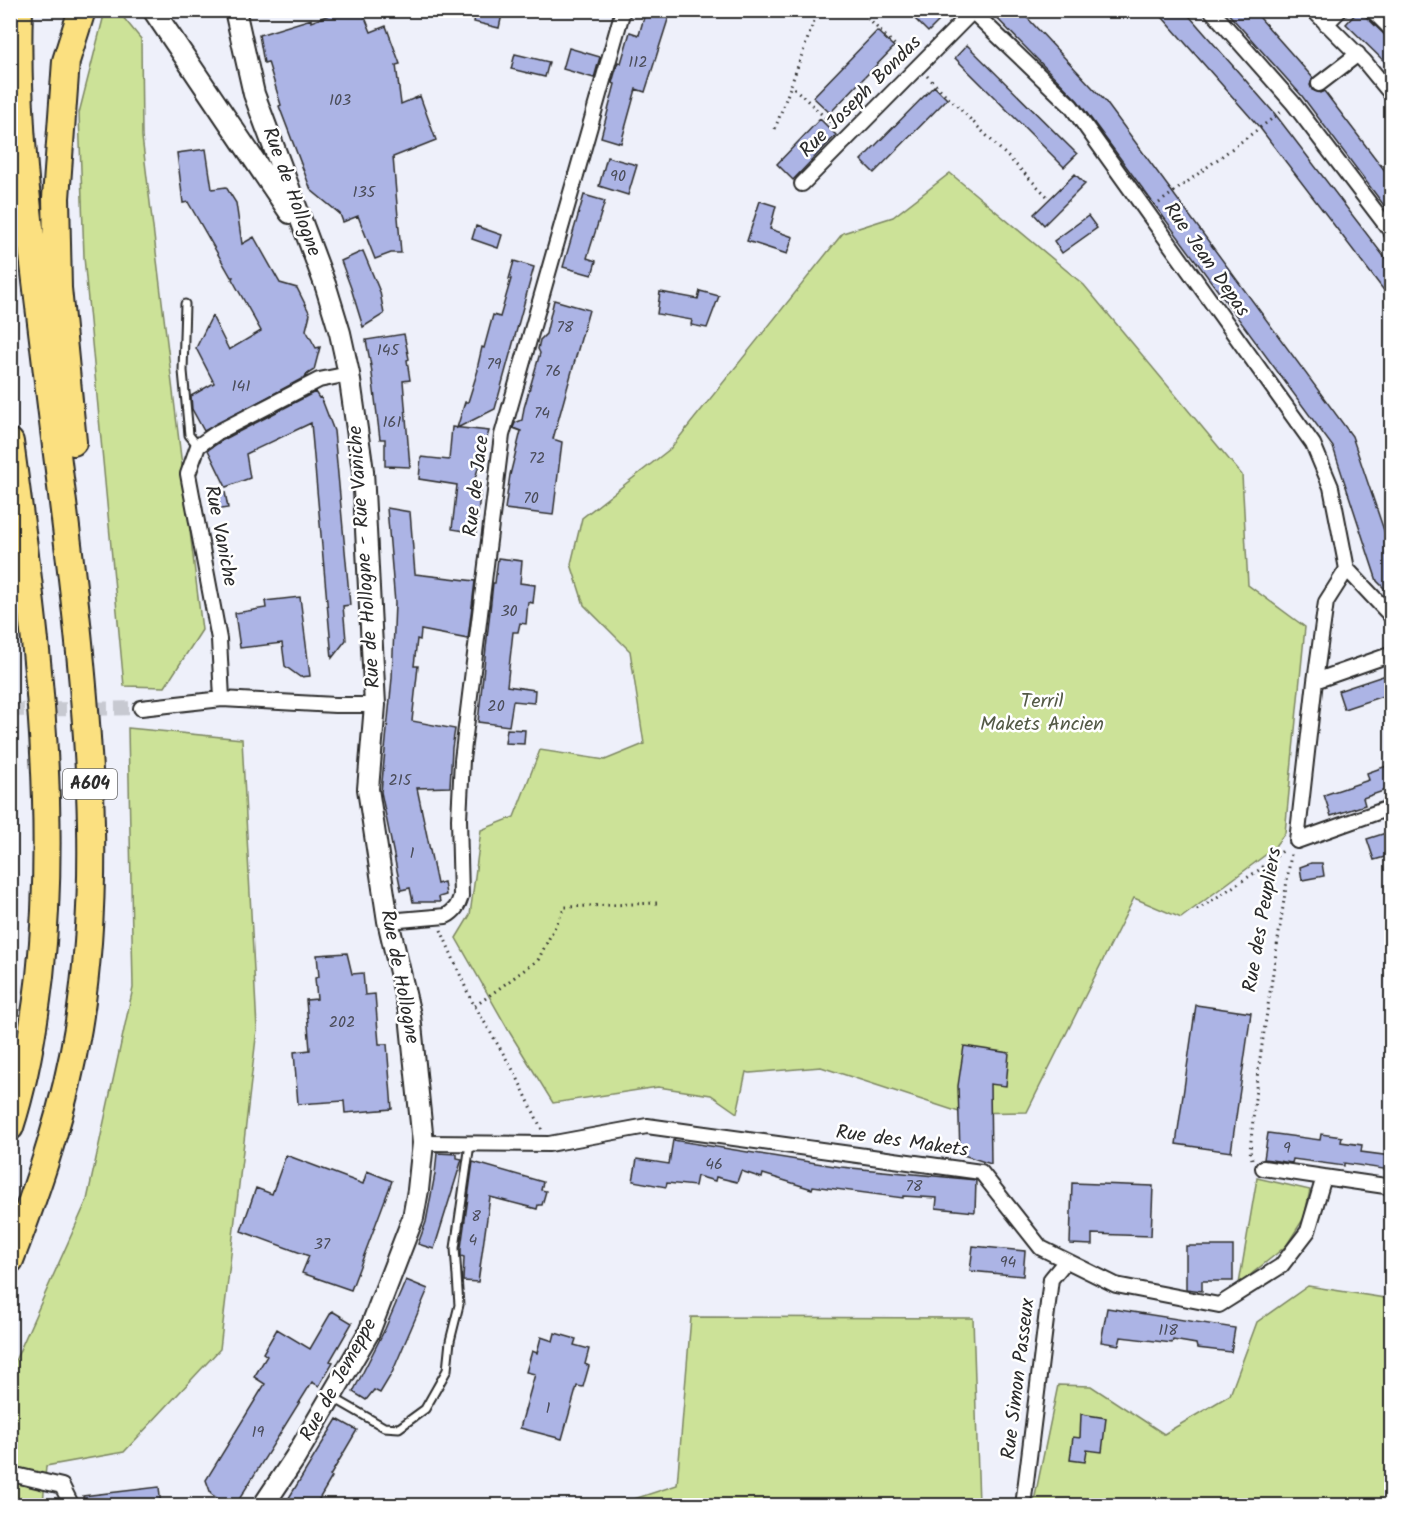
<svg xmlns="http://www.w3.org/2000/svg" width="1402" height="1516" viewBox="0 0 1402 1516" font-family="Kalam,sans-serif">
<style>
.green{fill:#cce298;stroke:#7c8662;stroke-width:1.5}
.building{fill:#acb4e5;stroke:#2b2b2b;stroke-width:1.5}
.lines{fill:none;stroke-linecap:round;stroke-linejoin:round}
.street-tunnel{stroke:#c7c9d1;stroke-width:14;stroke-dasharray:14 7;stroke-linecap:butt}
.lane-casing{stroke:#2b2b2b;stroke-width:11}
.street-casing{stroke:#2b2b2b;stroke-width:18}
.secondary-casing{stroke:#2b2b2b;stroke-width:24}
.highway-casing{stroke:#2b2b2b;stroke-width:30}
.path{stroke:#2b2b2b;stroke-width:3;stroke-dasharray:1.5 4.5;stroke-linecap:butt}
.lane{stroke:#fff;stroke-width:7}
.street{stroke:#fff;stroke-width:14}
.secondary{stroke:#fff;stroke-width:20}
.highway{stroke:#fbe080;stroke-width:26}
.labels{text-anchor:middle;dominant-baseline:central;stroke-width:5;stroke-linejoin:round;paint-order:stroke}
.number-label{font-size:16px;fill:#4b4d5a}
.shield{fill:#fff;stroke:#6b6b6b;stroke-width:1.5}
.shield-label{font-size:18px;font-weight:bold;fill:#2b2b2b}
.street-label{font-size:20px;fill:#2b2b2b;stroke:#fff}
.park-label{font-size:20px;fill:#535946;stroke:#fff}
</style>
<rect width="100%" height="100%" fill="#eef0fa"/>
<filter id="ink" filterUnits="userSpaceOnUse"><feTurbulence type="fractalNoise" baseFrequency=".0167" numOctaves="2"/><feDisplacementMap in="SourceGraphic" scale="12" xChannelSelector="R" yChannelSelector="G"/><feConvolveMatrix kernelMatrix="1 2 1 2 8 2 1 2 1" color-interpolation-filters="sRGB"/></filter>
<g filter="url(#ink)">
<path class="green" d="M 105,11 L 118,11 L 141,39 L 142,137 L 202,630 L 165,687 L 124,686 L 84,257 L 79,113 Z
M 950,173 L 1084,285 L 1242,475 L 1248,585 L 1305,627 L 1285,833 L 1272,850 L 1181,918 L 1134,898 L 1027,1112 L 962,1113 L 821,1067 L 750,1073 L 746,1072 L 737,1113 L 711,1095 L 658,1087 L 553,1103 L 510,1033 L 456,938 L 470,915 L 481,830 L 514,817 L 540,750 L 605,760 L 644,744 L 630,651 L 584,605 L 571,564 L 582,518 L 670,449 L 843,233 L 893,217 Z
M 128,728 L 242,739 L 257,1029 L 220,1349 L 124,1452 L 46,1466 L 43,1505 L 11,1506 L 11,1370 L 87,1200 L 133,988 Z
M 10,734 L 14,734 L 14,919 L 11,954 Z
M 1257,1178 L 1310,1190 L 1304,1218 L 1286,1246 L 1239,1284 Z
M 1308,1286 L 1391,1299 L 1391,1498 L 1352,1506 L 1033,1506 L 1058,1385 L 1091,1386 L 1164,1434 L 1230,1395 L 1257,1322 Z
M 691,1317 L 973,1318 L 979,1505 L 616,1505 L 677,1485 Z"/>
<path class="building" d="M 342,10 L 362,10 L 371,32 L 386,26 L 400,64 L 396,65 L 401,104 L 420,96 L 436,140 L 393,157 L 401,253 L 391,253 L 375,259 L 358,216 L 343,222 L 340,214 L 311,190 L 279,106 L 281,105 L 268,62 L 264,63 L 259,35 L 311,19 L 311,22 Z
M 476,10 L 503,10 L 499,28 L 474,22 Z
M 646,10 L 671,10 L 645,92 L 636,89 L 621,143 L 601,137 L 615,84 L 612,83 L 618,62 L 621,63 L 630,32 L 639,35 Z
M 906,10 L 933,10 L 941,19 L 928,32 Z
M 989,10 L 1020,10 L 1105,101 L 1352,436 L 1392,554 L 1392,596 L 1377,581 L 1333,447 L 1078,101 Z
M 1156,10 L 1184,10 L 1275,114 L 1392,267 L 1392,301 L 1260,128 Z
M 1225,10 L 1253,10 L 1313,78 L 1310,85 L 1312,90 L 1320,93 L 1324,91 L 1392,180 L 1392,216 L 1302,96 Z
M 1359,10 L 1392,42 L 1392,69 L 1346,24 Z
M 877,31 L 894,47 L 830,113 L 813,97 Z
M 967,45 L 1077,154 L 1064,167 L 955,58 Z
M 569,48 L 600,57 L 594,78 L 563,69 Z
M 515,54 L 549,62 L 545,77 L 511,69 Z
M 934,86 L 947,99 L 874,173 L 861,160 Z
M 820,119 L 836,135 L 793,180 L 777,164 Z
M 206,149 L 212,189 L 226,187 L 236,203 L 242,244 L 254,237 L 280,283 L 297,288 L 310,314 L 306,330 L 316,348 L 320,347 L 314,370 L 306,375 L 307,376 L 204,431 L 192,409 L 191,396 L 214,383 L 196,348 L 212,316 L 229,350 L 261,331 L 232,279 L 233,277 L 231,277 L 188,202 L 183,203 L 177,153 Z
M 607,157 L 637,165 L 628,195 L 599,186 Z
M 1075,174 L 1085,184 L 1044,225 L 1034,214 Z
M 584,195 L 605,201 L 587,258 L 596,261 L 592,275 L 563,267 Z
M 760,201 L 776,206 L 770,229 L 793,237 L 787,254 L 747,241 Z
M 1088,216 L 1097,228 L 1062,253 L 1054,241 Z
M 476,226 L 502,235 L 498,248 L 472,239 Z
M 363,251 L 380,292 L 384,314 L 363,327 L 351,288 L 341,261 Z
M 514,261 L 534,267 L 495,409 L 457,428 L 465,402 L 468,402 L 478,370 L 477,369 L 482,347 L 484,348 L 493,315 L 500,317 L 511,279 L 509,279 Z
M 700,291 L 719,296 L 707,328 L 691,325 L 692,320 L 657,314 L 660,292 L 698,299 Z
M 554,300 L 589,310 L 553,439 L 562,442 L 553,515 L 505,509 L 510,475 L 521,431 L 513,428 L 515,423 L 522,420 L 524,408 L 540,353 L 538,349 L 540,340 L 546,334 Z
M 404,334 L 409,359 L 407,360 L 410,380 L 403,381 L 410,467 L 385,466 L 385,439 L 380,439 L 371,366 L 366,340 Z
M 315,392 L 319,398 L 321,397 L 334,431 L 350,605 L 343,606 L 346,640 L 332,658 L 311,423 L 246,454 L 250,478 L 226,487 L 208,450 L 223,440 Z
M 452,427 L 489,431 L 474,482 L 481,484 L 476,533 L 452,529 L 457,485 L 419,479 L 421,457 L 449,460 Z
M 225,492 L 228,508 L 215,510 L 212,494 Z
M 387,508 L 410,512 L 415,574 L 475,581 L 468,639 L 421,630 L 420,640 L 417,639 L 414,666 L 418,666 L 412,721 L 455,729 L 452,748 L 450,787 L 417,788 L 437,884 L 444,882 L 446,895 L 439,897 L 440,902 L 413,902 L 410,888 L 401,890 L 381,792 L 392,678 L 395,603 Z
M 498,558 L 522,561 L 520,583 L 535,585 L 533,603 L 528,602 L 526,624 L 520,623 L 518,632 L 513,632 L 507,686 L 535,690 L 534,703 L 513,701 L 509,726 L 478,722 L 493,583 L 495,583 Z
M 300,597 L 310,676 L 300,677 L 285,666 L 282,643 L 240,648 L 235,613 L 266,608 L 265,601 Z
M 1392,673 L 1392,693 L 1344,709 L 1338,691 Z
M 507,729 L 525,730 L 524,744 L 505,743 Z
M 1392,764 L 1392,788 L 1363,798 L 1365,805 L 1331,816 L 1324,795 L 1369,780 L 1367,773 Z
M 1392,831 L 1392,855 L 1374,860 L 1367,839 Z
M 1311,863 L 1322,863 L 1324,876 L 1302,880 L 1300,867 Z
M 347,953 L 352,974 L 363,973 L 365,995 L 375,994 L 379,1044 L 387,1044 L 392,1109 L 345,1113 L 344,1101 L 298,1104 L 294,1052 L 310,1050 L 306,1000 L 317,999 L 315,978 L 319,977 L 317,955 Z
M 1196,1005 L 1251,1013 L 1231,1152 L 1176,1144 Z
M 964,1046 L 1009,1053 L 1006,1086 L 990,1084 L 991,1164 L 960,1154 L 958,1086 Z
M 1268,1133 L 1320,1140 L 1321,1134 L 1342,1137 L 1341,1142 L 1362,1145 L 1361,1152 L 1391,1156 L 1390,1170 L 1344,1163 L 1344,1166 L 1293,1159 L 1292,1163 L 1264,1159 Z
M 673,1140 L 841,1167 L 976,1180 L 975,1212 L 936,1208 L 937,1198 L 903,1196 L 903,1198 L 813,1186 L 812,1189 L 763,1174 L 762,1178 L 741,1171 L 737,1182 L 716,1177 L 715,1181 L 697,1176 L 695,1186 L 667,1183 L 666,1187 L 633,1181 L 637,1159 L 669,1164 Z
M 437,1153 L 457,1154 L 457,1158 L 462,1159 L 434,1249 L 418,1244 L 426,1222 L 435,1174 Z
M 286,1155 L 363,1184 L 367,1171 L 392,1181 L 351,1290 L 302,1273 L 309,1256 L 241,1231 L 256,1188 L 272,1194 Z
M 473,1162 L 543,1182 L 541,1190 L 546,1191 L 542,1205 L 538,1205 L 537,1209 L 490,1197 L 478,1282 L 463,1281 L 464,1257 L 461,1256 L 461,1248 Z
M 1072,1183 L 1153,1186 L 1151,1236 L 1092,1234 L 1092,1245 L 1070,1244 Z
M 973,1246 L 1025,1251 L 1023,1276 L 970,1271 Z
M 1186,1246 L 1233,1246 L 1233,1281 L 1202,1281 L 1202,1291 L 1186,1289 Z
M 406,1280 L 428,1289 L 392,1373 L 380,1393 L 374,1390 L 366,1400 L 353,1392 L 385,1329 Z
M 1107,1308 L 1235,1328 L 1231,1352 L 1197,1348 L 1196,1344 L 1173,1340 L 1172,1343 L 1121,1337 L 1119,1345 L 1101,1342 Z
M 332,1311 L 352,1323 L 330,1361 L 333,1362 L 319,1386 L 312,1382 L 235,1506 L 229,1506 L 211,1494 L 206,1480 L 265,1384 L 254,1377 L 267,1356 L 263,1353 L 277,1329 L 310,1349 Z
M 555,1333 L 576,1339 L 574,1345 L 589,1349 L 585,1364 L 589,1366 L 583,1387 L 577,1386 L 562,1439 L 520,1428 L 535,1374 L 526,1372 L 532,1351 L 537,1353 L 541,1337 L 553,1341 Z
M 1081,1414 L 1106,1418 L 1102,1452 L 1087,1450 L 1085,1462 L 1070,1460 L 1073,1437 L 1080,1438 Z
M 337,1419 L 357,1430 L 330,1476 L 332,1477 L 315,1506 L 284,1506 Z
M 159,1487 L 161,1506 L 84,1506 L 83,1496 Z"/>
<g class="lines">
<path class="street-tunnel" d="M 10,710 L 141,708"/>
<defs>
<path id="lane" d="M 185,304 L 183,371 L 189,435 L 198,446
M 332,1397 L 384,1427 L 399,1428 L 425,1409 L 447,1370 L 450,1341 L 459,1305 L 455,1248 L 470,1144"/>
<path id="street" d="M 971,10 L 1071,106 L 1313,444 L 1331,487 L 1347,569
M 1211,10 L 1293,103 L 1392,233
M 1313,10 L 1364,61 L 1392,95
M 1372,10 L 1392,30
M 1326,24 L 1340,10
M 1319,84 L 1358,54
M 802,184 L 972,12
M 1347,569 L 1326,602 L 1315,681 L 1297,841 L 1392,807
M 1347,569 L 1392,617
M 1315,681 L 1392,654
M 222,699 L 219,639 L 188,474 L 198,446 L 218,432 L 319,380 L 349,374
M 141,708 L 222,699 L 335,705 L 375,705
M 388,921 L 446,916 C 455,911 458,906 461,896 L 459,819 L 462,760 L 502,435 L 623,10
M 423,1143 L 549,1144 L 647,1126 L 981,1172 L 1041,1248 L 1116,1285 L 1219,1305 L 1281,1266 L 1308,1231 L 1324,1177 L 1392,1187
M 1263,1168 L 1324,1177
M 20,1476 L 62,1486 L 72,1506
M 1023,1506 L 1051,1279 L 1065,1262"/>
<path id="secondary" d="M 153,10 L 290,213
M 235,10 L 254,94 L 326,287 L 340,333 L 349,374 L 363,471 L 375,705 L 368,789 L 388,921 L 410,1015 L 423,1143 L 418,1190 L 413,1218 L 369,1332 L 295,1458 L 263,1506"/>
<path id="highway" d="M 10,442 C 34,619 59,797 40,976 C 34,1027 26,1078 10,1127
M 73,442 L 58,288 L 56,198 L 66,61 L 82,10
M 10,1260 C 39,1185 65,1108 78,1028 C 100,894 91,757 77,623 C 67,529 54,434 43,339 C 30,231 15,120 19,10"/>
</defs>
<use href="#lane" class="lane-casing"/>
<use href="#street" class="street-casing"/>
<use href="#secondary" class="secondary-casing"/>
<use href="#highway" class="highway-casing"/>
<path class="path" d="M 818,10 L 791,85 L 836,128
M 859,10 L 907,57
M 927,76 L 1047,196
M 775,129 L 791,85
M 1159,203 L 1281,112
M 1197,910 L 1259,870 L 1285,849
M 441,930 L 470,998 L 516,1075 L 542,1130
M 475,1006 L 538,960 L 565,907 L 657,903
M 1252,1159 L 1250,1151 L 1257,1078 L 1291,854"/>
<use href="#lane" class="lane"/>
<use href="#street" class="street"/>
<use href="#secondary" class="secondary"/>
<use href="#highway" class="highway"/>
</g>
</g>
<g class="labels">
<g class="number-label">
<text x="638" y="62">112</text>
<text x="340" y="100">103</text>
<text x="618" y="176">90</text>
<text x="364" y="192">135</text>
<text x="565" y="327">78</text>
<text x="388" y="350">145</text>
<text x="494" y="364">79</text>
<text x="553" y="371">76</text>
<text x="241" y="386">141</text>
<text x="542" y="413">74</text>
<text x="392" y="422">161</text>
<text x="537" y="458">72</text>
<text x="531" y="498">70</text>
<text x="509" y="611">30</text>
<text x="496" y="706">20</text>
<text x="400" y="780">215</text>
<text x="412" y="853">1</text>
<text x="342" y="1022">202</text>
<text x="1287" y="1148">9</text>
<text x="714" y="1164">46</text>
<text x="914" y="1186">78</text>
<text x="476" y="1216">8</text>
<text x="473" y="1240">4</text>
<text x="322" y="1244">37</text>
<text x="1008" y="1262">94</text>
<text x="1168" y="1330">118</text>
<text x="548" y="1408">1</text>
<text x="258" y="1432">19</text>
</g>
<rect class="shield" x="63" y="769" width="54" height="30" rx="4.5"/>
<g class="shield-label">
<text x="90" y="784">A604</text>
</g>
<g class="street-label">
<text transform="translate(861 97) rotate(-45)">Rue Joseph Bondas</text>
<text transform="translate(291 192) rotate(70)">Rue de Hollogne</text>
<text transform="translate(1206 260) rotate(55)">Rue Jean Depas</text>
<text transform="translate(477 486) rotate(-83)">Rue de Jace</text>
<text transform="translate(220 536) rotate(79)">Rue Vaniche</text>
<text transform="translate(365 557) rotate(-94)">Rue de Hollogne - Rue Vaniche</text>
<text transform="translate(1263 920) rotate(-80)">Rue des Peupliers</text>
<text transform="translate(399 977) rotate(79)">Rue de Hollogne</text>
<text transform="translate(902 1142) rotate(8)">Rue des Makets</text>
<text transform="translate(1019 1379) rotate(-83)">Rue Simon Passeux</text>
<text transform="translate(339 1380) rotate(-61)">Rue de Jemeppe</text>
</g>
<g class="park-label">
<text x="1042" y="702">Terril<tspan x="1042" dy="23">Makets Ancien</tspan></text>
</g>
</g>
<rect width="1402" height="1516" fill="none" stroke="#fff" stroke-width="36"/>
<rect x="18" y="18" width="1366" height="1480" fill="none" stroke="#2b2b2b" stroke-width="2" filter="url(#ink)"/>
</svg>
